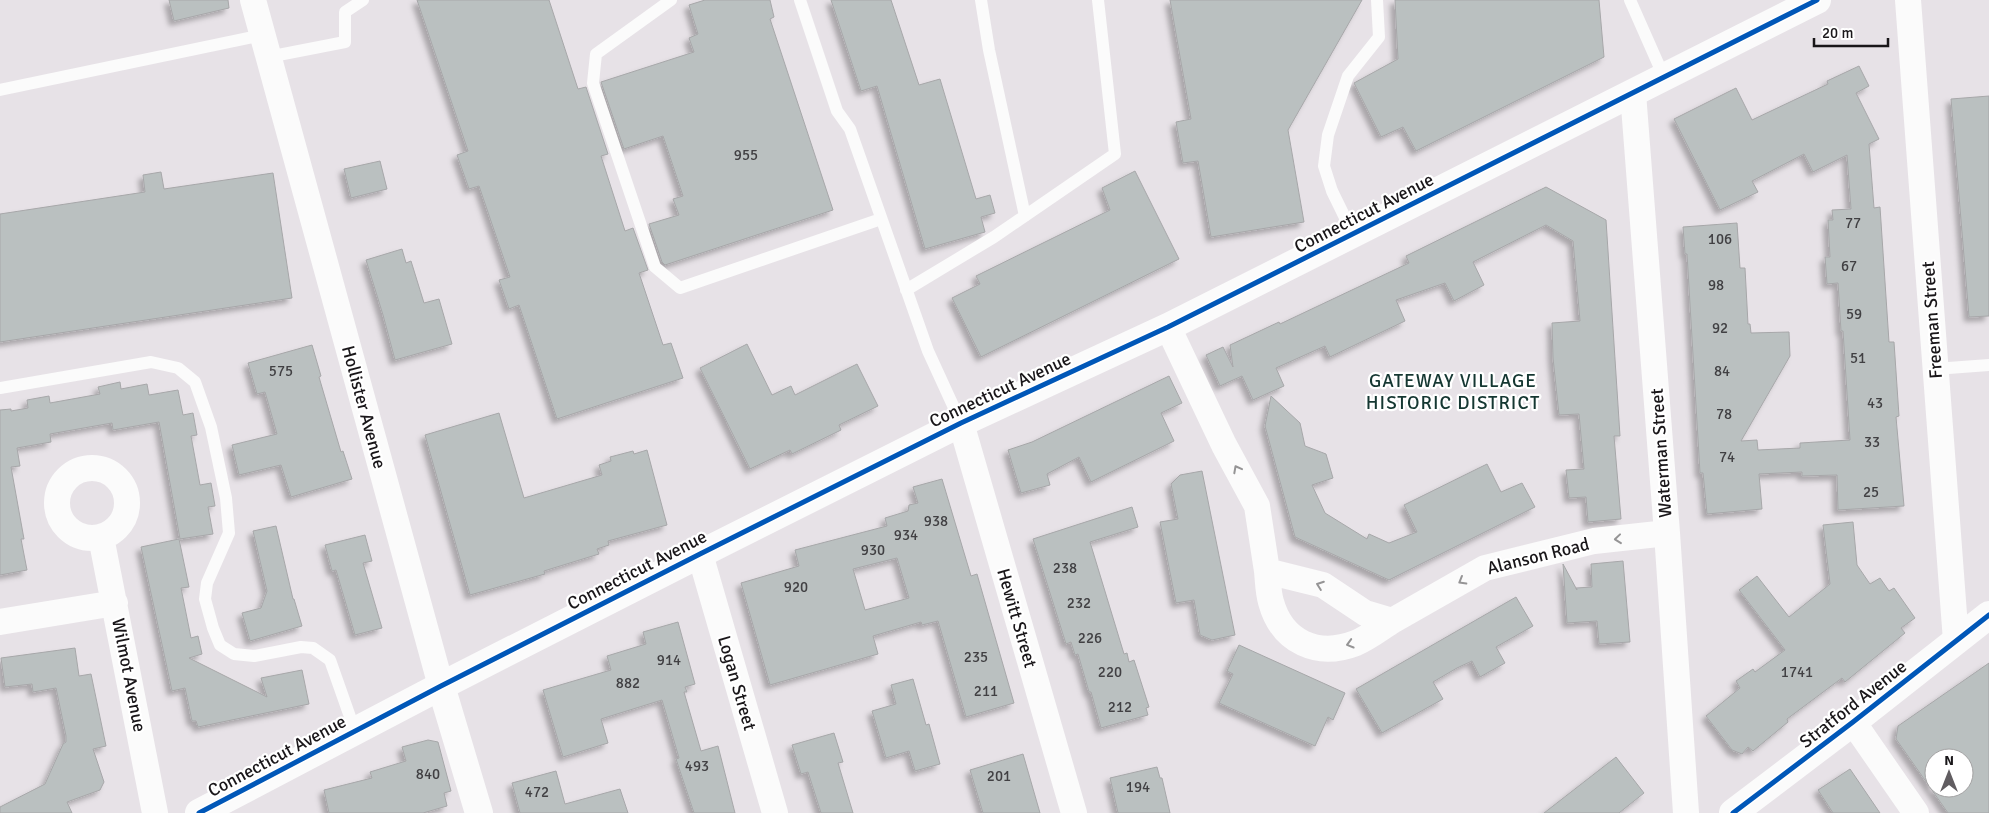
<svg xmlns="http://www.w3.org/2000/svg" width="1989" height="813" viewBox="0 0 1989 813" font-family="Signika,sans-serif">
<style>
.building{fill:#bac0c0;stroke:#a7a7a9;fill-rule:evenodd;filter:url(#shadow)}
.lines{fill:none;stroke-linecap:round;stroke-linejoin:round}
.service{stroke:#fbfbfb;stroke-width:12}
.minor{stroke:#fbfbfb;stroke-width:26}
.secondary{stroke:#fbfbfb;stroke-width:28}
.cycleway-casing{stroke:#fff;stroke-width:8}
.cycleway{stroke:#0057b8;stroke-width:5}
.oneway{stroke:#959495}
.labels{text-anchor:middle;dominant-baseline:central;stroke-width:4.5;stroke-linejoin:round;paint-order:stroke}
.number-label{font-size:15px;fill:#414043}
.street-label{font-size:18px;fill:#191619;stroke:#fff}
.neighbourhood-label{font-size:19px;letter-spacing:1px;fill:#153732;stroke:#fff}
</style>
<defs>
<filter id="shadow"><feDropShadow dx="-4.5" dy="4.5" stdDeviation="2.5" flood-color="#0004"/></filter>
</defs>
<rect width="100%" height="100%" fill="#e7e2e7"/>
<path class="building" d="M 169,0 L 228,0 L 229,8 L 174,21 Z
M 417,0 L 549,0 L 578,89 L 586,87 L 608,154 L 601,156 L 625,231 L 633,228 L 648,270 L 639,273 L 663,345 L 671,343 L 683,378 L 557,419 L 519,305 L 509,309 L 499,280 L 510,277 L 479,186 L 469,189 L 457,155 L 468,151 Z
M 705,0 L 770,0 L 774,17 L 770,19 L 833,210 L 665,265 L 662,262 L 649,224 L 679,215 L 673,199 L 683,196 L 663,136 L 624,149 L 601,82 L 694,52 L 689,38 L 698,34 L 689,5 Z
M 831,0 L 891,0 L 919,85 L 940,79 L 976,199 L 990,195 L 995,213 L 981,217 L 985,232 L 925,249 L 877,86 L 861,91 Z
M 1170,0 L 1362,0 L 1288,130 L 1304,222 L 1211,237 L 1198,161 L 1183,163 L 1176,122 L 1191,119 Z
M 1395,0 L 1599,0 L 1604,57 L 1416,151 L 1403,127 L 1381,137 L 1354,83 L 1398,59 Z
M 1859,66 L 1869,86 L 1856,93 L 1879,139 L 1869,144 L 1874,208 L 1880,207 L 1889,342 L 1894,342 L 1899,416 L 1896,417 L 1904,506 L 1838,510 L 1837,475 L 1802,476 L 1802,472 L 1759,474 L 1762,509 L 1707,514 L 1703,473 L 1700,473 L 1687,254 L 1685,254 L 1683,227 L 1737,223 L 1740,268 L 1745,268 L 1748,324 L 1750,324 L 1751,333 L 1789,332 L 1790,356 L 1741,441 L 1757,440 L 1758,450 L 1800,448 L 1800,443 L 1850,440 L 1843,331 L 1841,331 L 1838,283 L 1827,284 L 1825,257 L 1830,257 L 1828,220 L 1833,220 L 1832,210 L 1851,209 L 1847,155 L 1813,172 L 1804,154 L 1752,181 L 1758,192 L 1720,210 L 1674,119 L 1736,88 L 1752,120 L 1828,84 L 1827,81 Z
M 1989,96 L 1989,316 L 1969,317 L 1951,99 Z
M 380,161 L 387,189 L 351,198 L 344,169 Z
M 1135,171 L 1179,259 L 981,357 L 952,298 L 980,284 L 976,276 L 1110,210 L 1102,188 Z
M 161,172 L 164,189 L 273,173 L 292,298 L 0,342 L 0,214 L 145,192 L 143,175 Z
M 1546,187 L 1606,220 L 1620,436 L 1614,436 L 1621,519 L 1588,522 L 1586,497 L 1569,498 L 1566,470 L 1584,469 L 1579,414 L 1559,415 L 1553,358 L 1552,323 L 1580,321 L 1573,241 L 1546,225 L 1473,262 L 1484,285 L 1454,301 L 1445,283 L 1396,300 L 1405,321 L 1330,357 L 1325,346 L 1276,368 L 1284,386 L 1253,400 L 1242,376 L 1220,386 L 1206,355 L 1223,347 L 1233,367 L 1230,345 L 1279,322 L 1280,324 L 1409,263 L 1406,256 Z
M 402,249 L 406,263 L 411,261 L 424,303 L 439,299 L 452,344 L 395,360 L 383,315 L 366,260 Z
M 747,344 L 772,395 L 791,386 L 795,395 L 857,364 L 878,406 L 839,425 L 841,430 L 792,454 L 790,450 L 750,469 L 700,368 Z
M 312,345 L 321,376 L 319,377 L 341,452 L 343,451 L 352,479 L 291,497 L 281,465 L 239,475 L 232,445 L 277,434 L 265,392 L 257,394 L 248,363 Z
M 1169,376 L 1182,403 L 1161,413 L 1174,441 L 1091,482 L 1079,457 L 1047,474 L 1050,485 L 1021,493 L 1008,450 L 1032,442 Z
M 120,382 L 121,389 L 147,384 L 149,395 L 178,390 L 183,415 L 193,413 L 197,435 L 191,436 L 200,485 L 211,483 L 215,506 L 208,507 L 213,534 L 180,539 L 159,422 L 113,430 L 112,423 L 50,434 L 51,442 L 17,448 L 20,466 L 11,467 L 24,539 L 21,539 L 27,570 L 0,575 L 0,410 L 11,409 L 11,411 L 28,408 L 27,400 L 49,396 L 50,403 L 100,394 L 98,387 Z
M 1271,396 L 1300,423 L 1305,446 L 1326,454 L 1333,478 L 1312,485 L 1325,513 L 1367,539 L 1369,534 L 1389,543 L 1417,532 L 1404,505 L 1487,464 L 1501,492 L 1522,483 L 1535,507 L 1389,580 L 1295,537 L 1265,426 Z
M 499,413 L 524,498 L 602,475 L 599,465 L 611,461 L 610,457 L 633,451 L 634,454 L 647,450 L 667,525 L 608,541 L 609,545 L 597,549 L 599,554 L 544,571 L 545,574 L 470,595 L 425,435 Z
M 1202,471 L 1235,635 L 1212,640 L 1200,635 L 1194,600 L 1176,603 L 1160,522 L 1178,519 L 1171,484 L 1180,475 Z
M 942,479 L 971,576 L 977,574 L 1014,703 L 966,717 L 938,621 L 922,625 L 921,622 L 873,636 L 878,654 L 770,685 L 741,583 L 799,566 L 795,550 L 887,526 L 885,518 L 908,511 L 909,505 L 918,503 L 913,487 ZM 897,558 L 909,598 L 865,610 L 853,569 Z
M 1132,507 L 1138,527 L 1090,542 L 1124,654 L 1127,653 L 1129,662 L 1134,660 L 1149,707 L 1146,708 L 1148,715 L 1101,728 L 1091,692 L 1089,692 L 1078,654 L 1075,655 L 1071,642 L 1066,644 L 1033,539 Z
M 1853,522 L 1857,565 L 1870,584 L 1880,578 L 1889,591 L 1894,588 L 1915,618 L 1901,628 L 1905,633 L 1845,682 L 1842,678 L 1787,719 L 1788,722 L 1753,751 L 1748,747 L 1742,754 L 1732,750 L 1706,716 L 1740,688 L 1736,681 L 1753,669 L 1755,672 L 1785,650 L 1739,590 L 1757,576 L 1789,617 L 1830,584 L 1823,525 Z
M 276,526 L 293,599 L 294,599 L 302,626 L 250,641 L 242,613 L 261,608 L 267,591 L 253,531 Z
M 365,535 L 372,561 L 363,563 L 382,628 L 355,635 L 336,570 L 332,571 L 325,545 Z
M 179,539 L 189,587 L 181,588 L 191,638 L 198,636 L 202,654 L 189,658 L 267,697 L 261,678 L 302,670 L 309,704 L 198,727 L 196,721 L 192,721 L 185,688 L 172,691 L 141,547 Z
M 1623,561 L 1630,642 L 1599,644 L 1597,621 L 1567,623 L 1563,564 L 1577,590 L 1576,588 L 1592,587 L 1591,564 Z
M 1516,597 L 1533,626 L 1496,647 L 1505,663 L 1480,677 L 1472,661 L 1457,668 L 1433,682 L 1443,699 L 1382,733 L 1356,689 Z
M 678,622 L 695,684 L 685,687 L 687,692 L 684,692 L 701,751 L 718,746 L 735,813 L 694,813 L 676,759 L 679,758 L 662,700 L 601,719 L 608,743 L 563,757 L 543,690 L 611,670 L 607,656 L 646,644 L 643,632 Z
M 1239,645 L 1345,693 L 1333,720 L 1328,717 L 1315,746 L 1219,703 L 1233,674 L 1227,671 Z
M 75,648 L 79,676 L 91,674 L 106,746 L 93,749 L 104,782 L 100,790 L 67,802 L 72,813 L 0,813 L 0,807 L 45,784 L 63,744 L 66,742 L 66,736 L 56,688 L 33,692 L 32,684 L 5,687 L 1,658 Z
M 1989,663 L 1989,813 L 1948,813 L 1896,739 L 1898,726 ZM 1934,758 L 1964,758 L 1964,788 L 1934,788 Z
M 913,679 L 926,725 L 929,724 L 940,764 L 915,771 L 909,751 L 886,758 L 872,711 L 896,704 L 891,685 Z
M 834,733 L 843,762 L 838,763 L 853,813 L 821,813 L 808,772 L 801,774 L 792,745 Z
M 428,740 L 438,742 L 451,791 L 444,793 L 447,806 L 423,813 L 329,813 L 324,790 L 372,778 L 370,772 L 406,761 L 402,747 Z
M 1023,754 L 1040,813 L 983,813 L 970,770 Z
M 1616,757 L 1644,793 L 1619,813 L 1544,813 Z
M 1157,767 L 1160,778 L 1162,778 L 1170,813 L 1118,813 L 1110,778 Z
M 1850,769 L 1880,813 L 1833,813 L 1818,790 Z
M 556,771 L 565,804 L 620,789 L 628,813 L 520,813 L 512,783 Z"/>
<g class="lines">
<path class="service" d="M 671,0 L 596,54 L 593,83 L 655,267 L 680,288 L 881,219
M 800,0 L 837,111 L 850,129 L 928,351 L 961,423
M 981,0 L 989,50 L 1025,216
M 1630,0 L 1664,77
M 268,57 L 345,42 L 345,12 L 363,0
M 0,90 L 263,35
M 1353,234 L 1332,191 L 1324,166 L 1328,135 L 1348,76 L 1379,37 L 1377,0
M 906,290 L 994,237 L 1115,154 L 1098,0
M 1935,369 L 1989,365
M 0,388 L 151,362 L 178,368 L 195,382 L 211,427 L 226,498 L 229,533 L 207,583 L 205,599 L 213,628 L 220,645 L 234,654 L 254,656 L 301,647 L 313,648 L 330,660 L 355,731"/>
<path class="minor" d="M 253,0 L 441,686
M 1908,0 L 1956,641
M 1633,93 L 1667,533 L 1686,813
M 1168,327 L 1224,445 L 1257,506 L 1267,571 L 1323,585 L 1365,613 L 1392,621 L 1485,568 L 1594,541 L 1667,533
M 961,423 L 1074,813
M57 503a35 35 0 1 1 70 0a35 35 0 1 1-70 0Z
M 101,537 L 155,813
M 700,554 L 775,813
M 1267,571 C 1268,581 1268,592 1271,602 C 1282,642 1317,658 1356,643 C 1368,638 1381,628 1392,621
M 0,622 L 115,603
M 1853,722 L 1916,813"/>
<path class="secondary" d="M 441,686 L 479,813
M 199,813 L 441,686 L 700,554 L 961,423 L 1168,327 L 1817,0
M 1733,813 L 1853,722 L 1989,615"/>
<defs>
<path id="cycleway" d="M 199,813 L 441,686 L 700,554 L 961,423 L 1168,327 L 1817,0
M 1733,813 L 1853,722 L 1989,615"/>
</defs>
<use href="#cycleway" class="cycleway-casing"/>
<use href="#cycleway" class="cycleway"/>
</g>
<defs><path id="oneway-chevron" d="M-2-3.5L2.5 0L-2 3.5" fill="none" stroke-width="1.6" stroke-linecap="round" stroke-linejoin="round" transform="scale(1.25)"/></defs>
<g class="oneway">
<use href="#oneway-chevron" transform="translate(1237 469) rotate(-118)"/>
<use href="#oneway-chevron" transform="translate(1618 539) rotate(174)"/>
<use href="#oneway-chevron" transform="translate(1462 581) rotate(150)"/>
<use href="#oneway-chevron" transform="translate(1320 585) rotate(-160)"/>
<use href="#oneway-chevron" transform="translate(1350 644) rotate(164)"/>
</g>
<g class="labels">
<g class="number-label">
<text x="746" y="155">955</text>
<text x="1853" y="223">77</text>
<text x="1720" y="239">106</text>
<text x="1849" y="266">67</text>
<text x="1716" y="285">98</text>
<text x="1854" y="314">59</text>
<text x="1720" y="328">92</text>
<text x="1858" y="358">51</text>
<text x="281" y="371">575</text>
<text x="1722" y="371">84</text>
<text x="1875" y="403">43</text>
<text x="1724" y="414">78</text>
<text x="1872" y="442">33</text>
<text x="1727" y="457">74</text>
<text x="1871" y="492">25</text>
<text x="936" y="521">938</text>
<text x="906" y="535">934</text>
<text x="873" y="550">930</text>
<text x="1065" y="568">238</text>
<text x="796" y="587">920</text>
<text x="1079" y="603">232</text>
<text x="1090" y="638">226</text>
<text x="976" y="657">235</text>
<text x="669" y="660">914</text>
<text x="1110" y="672">220</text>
<text x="1797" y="672">1741</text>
<text x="628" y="683">882</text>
<text x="986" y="691">211</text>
<text x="1120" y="707">212</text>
<text x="697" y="766">493</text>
<text x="428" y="774">840</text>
<text x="999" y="776">201</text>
<text x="1138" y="787">194</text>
<text x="537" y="792">472</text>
</g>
<g class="street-label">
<text transform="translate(1364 213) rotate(-27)">Connecticut Avenue</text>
<text transform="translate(1932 320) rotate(-94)">Freeman Street</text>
<text transform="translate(1000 390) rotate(-25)">Connecticut Avenue</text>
<text transform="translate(364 407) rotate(75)">Hollister Avenue</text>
<text transform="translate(1661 453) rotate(-94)">Waterman Street</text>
<text transform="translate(1538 556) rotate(-14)">Alanson Road</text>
<text transform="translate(637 570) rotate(-27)">Connecticut Avenue</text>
<text transform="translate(1017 618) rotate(74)">Hewitt Street</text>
<text transform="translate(129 675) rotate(79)">Wilmot Avenue</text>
<text transform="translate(737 683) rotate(74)">Logan Street</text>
<text transform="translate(1853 704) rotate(-38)">Stratford Avenue</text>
<text transform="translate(277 756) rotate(-28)">Connecticut Avenue</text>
</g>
<g class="neighbourhood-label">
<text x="1453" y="381">GATEWAY VILLAGE<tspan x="1453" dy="22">HISTORIC DISTRICT</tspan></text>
</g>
</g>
<g transform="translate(1949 773)"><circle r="24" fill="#ffffff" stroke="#a3a2a3"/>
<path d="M0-4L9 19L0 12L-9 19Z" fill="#615d61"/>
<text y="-8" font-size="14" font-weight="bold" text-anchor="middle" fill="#191619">N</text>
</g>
<path d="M1814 38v8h74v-8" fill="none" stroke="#191619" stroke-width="2.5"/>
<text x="1822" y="38" font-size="15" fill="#191619" stroke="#ffffff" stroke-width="4" paint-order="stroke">20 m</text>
</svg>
